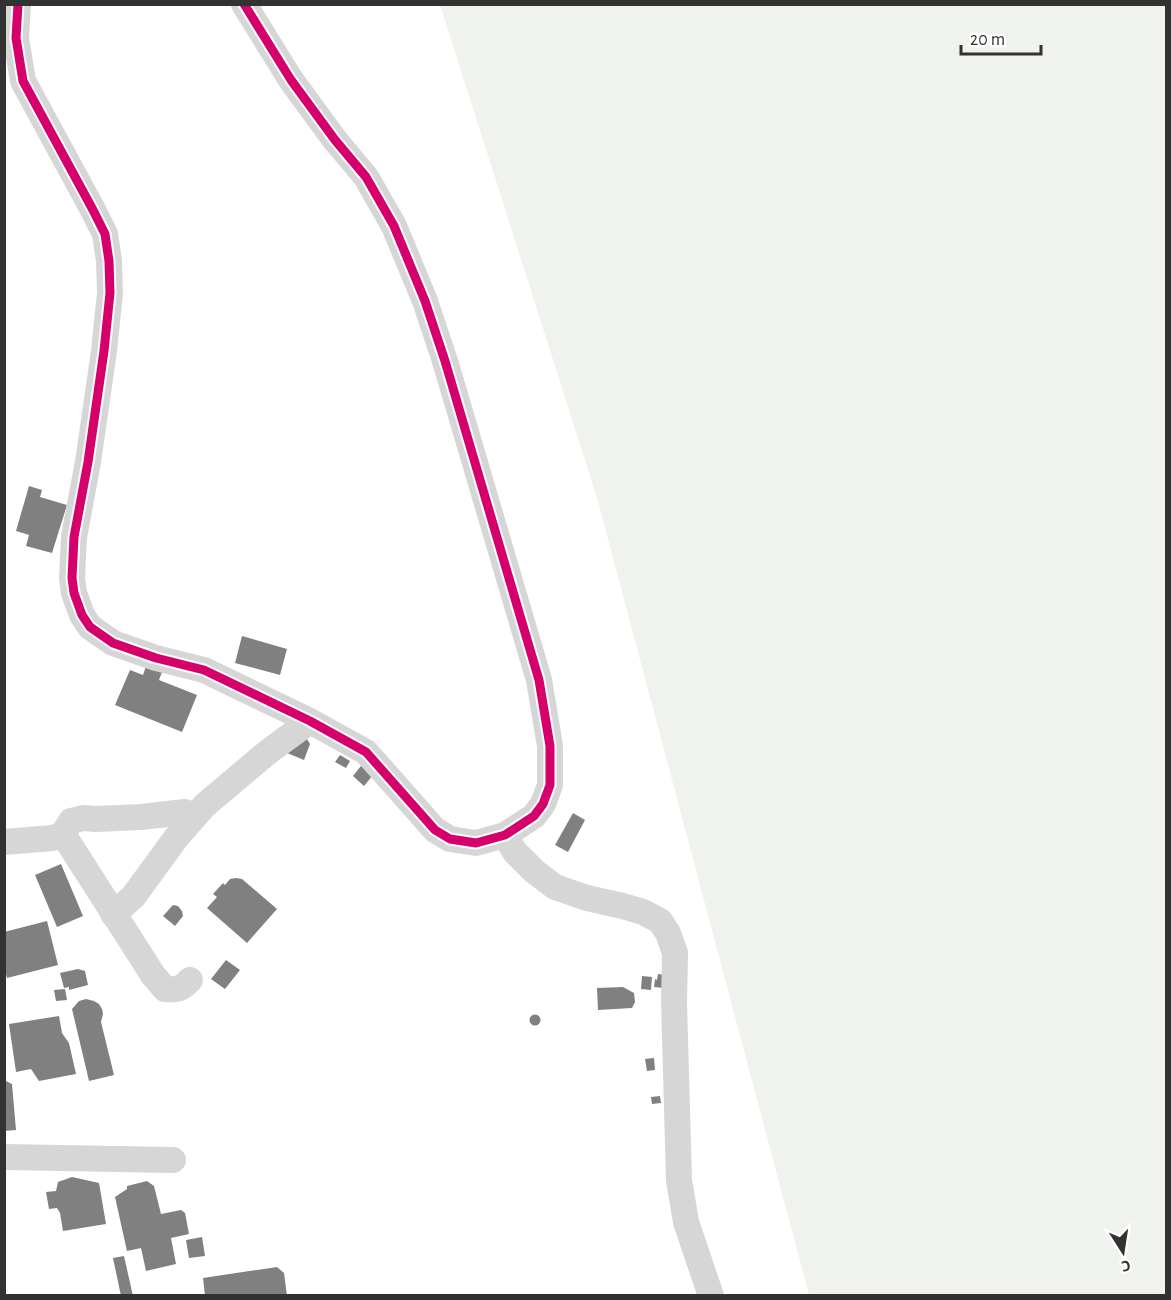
<svg xmlns="http://www.w3.org/2000/svg" width="1171" height="1300" viewBox="0 0 1171 1300" font-family="'Alegreya Sans',sans-serif">
<style>
.green{fill:#f0f3ed}
.building{fill:#808080}
.lines{fill:none;stroke-linecap:round;stroke-linejoin:round}
.street{stroke:#d6d6d6;stroke-width:26}
.cycleway-casing{stroke:#fff;stroke-width:13}
.cycleway{stroke:#d6006c;stroke-width:9}
</style>
<rect width="100%" height="100%" fill="#fff"/>
<path class="green" d="M 440,5 L 1166,5 L 1166,1295 L 809,1295 L 597,498 Z"/>
<path class="building" d="M 29,486 L 42,490 L 40,497 L 67,505 L 52,553 L 26,546 L 29,535 L 16,531 Z
M 242,636 L 287,649 L 280,675 L 235,663 Z
M 146,666 L 162,672 L 159,680 L 197,695 L 182,732 L 115,705 L 130,670 L 143,675 Z
M 307,739 L 310,744 L 304,760 L 287,753 Z
M 340,755 L 350,761 L 346,768 L 335,762 Z
M 361,766 L 373,775 L 364,786 L 353,776 Z
M 573,813 L 585,820 L 568,852 L 555,845 Z
M 61,864 L 83,916 L 57,927 L 35,875 Z
M 236,878 L 242,879 L 277,909 L 247,943 L 207,908 L 217,897 L 213,894 L 223,883 L 225,885 L 230,879 Z
M 173,905 L 178,906 L 182,911 L 183,916 L 175,926 L 163,916 Z
M 47,921 L 58,965 L 7,978 L 4,967 L 4,932 Z
M 226,960 L 240,970 L 225,989 L 211,979 Z
M 78,969 L 85,971 L 88,985 L 69,990 L 69,987 L 64,988 L 60,973 Z
M 658,974 L 665,975 L 663,988 L 654,987 L 655,979 L 657,980 Z
M 642,976 L 652,977 L 651,990 L 641,989 Z
M 623,987 L 634,993 L 635,1002 L 632,1008 L 598,1010 L 597,988 Z
M 65,989 L 67,1000 L 56,1001 L 54,990 Z
M 86,999 L 94,1001 L 99,1004 L 102,1009 L 103,1014 L 101,1022 L 114,1075 L 89,1081 L 72,1009 L 79,1001 Z
M529.5 1020a5.5 5.5 0 1 1 11 0a5.5 5.5 0 1 1-11 0Z
M 59,1016 L 62,1033 L 69,1043 L 76,1074 L 39,1081 L 31,1069 L 16,1072 L 9,1024 Z
M 654,1058 L 655,1070 L 647,1071 L 645,1059 Z
M 4,1080 L 12,1084 L 16,1130 L 4,1131 Z
M 660,1096 L 661,1103 L 652,1104 L 651,1097 Z
M 72,1177 L 99,1183 L 106,1224 L 63,1231 L 60,1213 L 57,1208 L 49,1209 L 46,1192 L 56,1191 L 58,1182 Z
M 147,1181 L 154,1186 L 161,1214 L 181,1210 L 185,1213 L 189,1234 L 171,1238 L 176,1264 L 146,1271 L 141,1248 L 127,1251 L 115,1197 L 127,1189 L 127,1186 Z
M 202,1237 L 205,1256 L 189,1258 L 186,1240 Z
M 124,1256 L 133,1296 L 121,1296 L 113,1258 Z
M 277,1267 L 284,1273 L 287,1296 L 205,1296 L 203,1278 Z"/>
<g class="lines">
<path class="street" d="M 18,4 L 16,38 L 23,81 L 93,210 L 105,234 L 109,261 L 110,293 L 104,351 L 88,462 L 74,537 L 72,578 L 74,593 L 82,615 L 90,627 L 113,643 L 156,658 L 204,670 L 310,721 L 366,752 L 435,830 L 450,839 L 476,843 L 505,835 L 534,816 L 543,804 L 550,785 L 550,746 L 539,680 L 445,361 L 425,301 L 394,226 L 366,177 L 335,140 L 291,80 L 244,4
M 63,834 L 153,975 L 165,989 C 178,990 181,989 190,980
M 505,835 L 515,852 L 534,871 L 555,887 L 587,898 L 623,906 L 643,912 L 660,921 L 668,933 L 675,953 L 674,1002 L 679,1180 L 686,1222 L 711,1296
M 4,842 L 53,838 L 63,834 L 71,821 L 83,818 L 96,819 L 141,817 L 185,812 L 195,816
M 113,914 L 133,897 L 176,838 L 205,805 L 268,752 L 310,721
M 4,1157 L 173,1160"/>
<defs>
<path id="cycleway" d="M 18,4 L 16,38 L 23,81 L 93,210 L 105,234 L 109,261 L 110,293 L 104,351 L 88,462 L 74,537 L 72,578 L 74,593 L 82,615 L 90,627 L 113,643 L 156,658 L 204,670 L 310,721 L 366,752 L 435,830 L 450,839 L 476,843 L 505,835 L 534,816 L 543,804 L 550,785 L 550,746 L 539,680 L 445,361 L 425,301 L 394,226 L 366,177 L 335,140 L 291,80 L 244,4"/>
</defs>
<use href="#cycleway" class="cycleway-casing"/>
<use href="#cycleway" class="cycleway"/>
</g>
<rect width="1171" height="1300" fill="none" stroke="#323232" stroke-width="12"/>
<g transform="translate(1123 1252) rotate(168)" stroke="#ffffff" stroke-width="4.5" paint-order="stroke">
<path d="M0-4.5L10 22L0 15L-10 22Z" fill="#323232"/>
<text y="-9" font-size="16" font-weight="bold" text-anchor="middle" fill="#323232">С</text>
</g>
<path d="M961 45v9h80v-9" fill="none" stroke="#323232" stroke-width="3"/>
<text x="970" y="45" font-size="18" fill="#323232" stroke="#ffffff" stroke-width="4.5" paint-order="stroke">20 m</text>
</svg>
